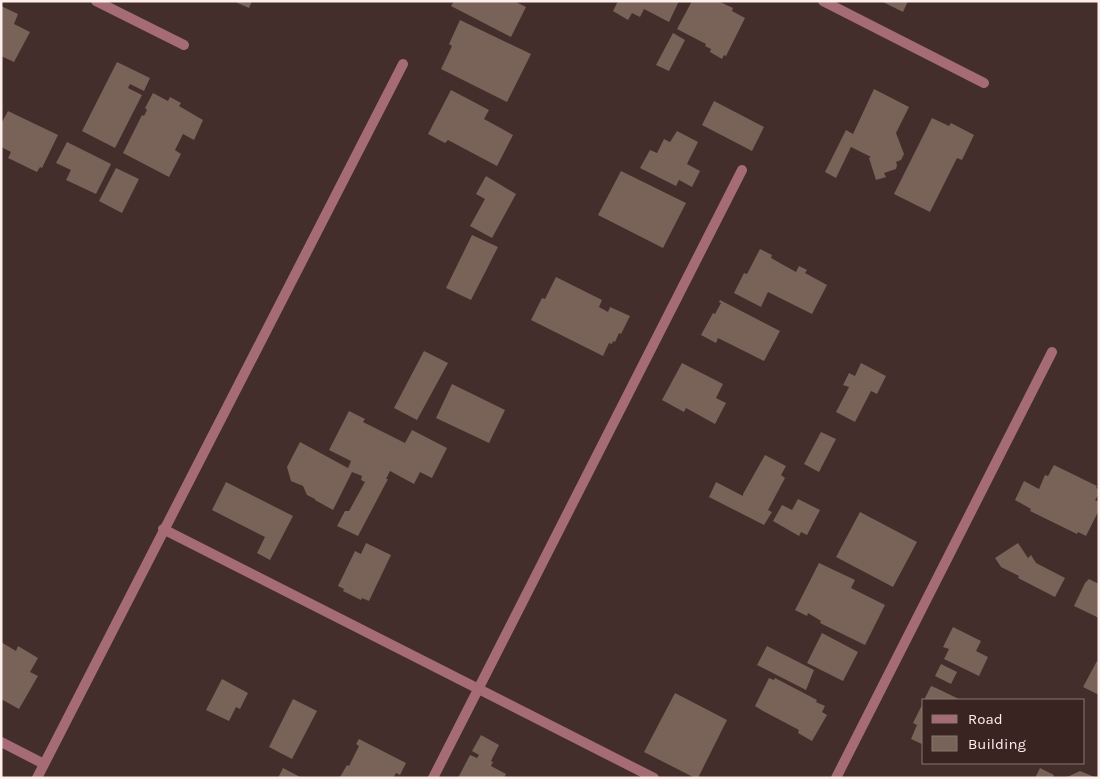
<svg xmlns="http://www.w3.org/2000/svg" width="1100" height="779" viewBox="0 0 1100 779" font-family="Karla,sans-serif">
<style>
.building{fill:#796258}
.lines{fill:none;stroke-linecap:round;stroke-linejoin:round}
.minor{stroke:#a56c76;stroke-width:10}
</style>
<rect width="100%" height="100%" fill="#442e2b"/>
<path class="building" d="M 233,1 L 252,1 L 249,8 Z
M 454,1 L 514,1 L 526,7 L 511,37 L 451,6 Z
M 618,1 L 679,1 L 669,22 L 644,9 L 640,17 L 632,13 L 628,20 L 613,11 Z
M 692,1 L 718,1 L 733,8 L 732,11 L 745,18 L 726,56 L 724,55 L 722,59 L 710,52 L 711,49 L 705,46 L 706,44 L 677,29 Z
M 881,1 L 908,1 L 903,12 Z
M 1,6 L 18,14 L 14,24 L 30,32 L 14,62 L 1,56 Z
M 460,20 L 531,54 L 507,102 L 441,69 L 452,46 L 449,44 Z
M 673,33 L 685,40 L 669,71 L 656,65 Z
M 117,62 L 150,78 L 144,91 L 130,84 L 128,88 L 142,95 L 115,148 L 82,131 Z
M 874,89 L 909,107 L 896,133 L 904,154 L 901,160 L 896,162 L 897,165 L 896,169 L 884,173 L 886,177 L 876,180 L 869,158 L 871,157 L 851,147 L 836,178 L 825,172 L 846,130 L 853,134 Z
M 451,90 L 489,110 L 484,119 L 513,135 L 497,166 L 448,140 L 445,143 L 428,134 Z
M 153,93 L 168,101 L 170,97 L 181,103 L 179,106 L 203,120 L 194,140 L 183,134 L 175,150 L 181,154 L 169,177 L 123,153 L 142,115 L 144,116 L 147,110 L 145,108 Z
M 714,101 L 764,127 L 752,151 L 702,125 Z
M 8,111 L 58,135 L 42,168 L 40,167 L 37,172 L 8,158 L 11,152 L 1,147 L 1,124 Z
M 932,118 L 949,126 L 951,123 L 974,135 L 962,160 L 957,158 L 930,212 L 894,194 Z
M 677,131 L 698,142 L 687,164 L 700,171 L 692,187 L 679,180 L 676,186 L 640,168 L 650,150 L 657,153 L 664,139 L 670,142 Z
M 67,142 L 111,164 L 96,194 L 66,180 L 71,170 L 56,163 Z
M 116,168 L 139,179 L 122,213 L 99,201 Z
M 621,171 L 686,203 L 663,248 L 598,215 Z
M 486,176 L 516,194 L 492,238 L 470,226 L 485,199 L 476,194 Z
M 472,235 L 498,247 L 471,300 L 446,288 Z
M 760,249 L 772,255 L 771,258 L 796,272 L 799,266 L 807,270 L 801,279 L 805,273 L 827,285 L 812,314 L 768,292 L 761,307 L 734,293 L 744,273 L 747,274 Z
M 556,277 L 602,300 L 599,307 L 608,312 L 610,307 L 630,316 L 621,334 L 619,333 L 615,342 L 613,341 L 612,344 L 609,343 L 603,356 L 531,320 L 542,298 L 545,299 Z
M 720,300 L 780,331 L 764,361 L 718,338 L 716,343 L 701,335 L 713,313 L 715,314 L 721,303 L 719,302 Z
M 424,351 L 448,363 L 417,420 L 394,408 Z
M 682,363 L 723,384 L 716,398 L 726,403 L 715,424 L 686,408 L 684,412 L 662,400 Z
M 861,363 L 886,376 L 877,394 L 871,391 L 855,422 L 836,412 L 849,387 L 843,385 L 849,373 L 855,376 Z
M 452,384 L 505,410 L 489,443 L 436,418 Z
M 349,411 L 365,419 L 363,422 L 405,443 L 412,430 L 447,448 L 432,478 L 420,472 L 414,484 L 390,471 L 386,479 L 388,479 L 358,536 L 337,526 L 345,511 L 349,511 L 365,482 L 361,480 L 362,476 L 352,472 L 333,510 L 315,500 L 315,499 L 307,495 L 303,486 L 291,481 L 287,467 L 300,442 L 348,468 L 351,461 L 329,450 Z
M 821,432 L 836,439 L 819,472 L 804,464 Z
M 765,455 L 786,466 L 781,475 L 785,478 L 768,510 L 772,512 L 764,525 L 709,497 L 716,482 L 743,496 L 743,494 Z
M 1054,465 L 1097,486 L 1096,488 L 1099,489 L 1099,494 L 1095,500 L 1099,502 L 1099,510 L 1086,536 L 1078,532 L 1077,534 L 1030,511 L 1031,509 L 1015,500 L 1024,481 L 1039,489 L 1045,475 L 1048,476 Z
M 226,482 L 293,516 L 270,560 L 257,553 L 265,537 L 212,510 Z
M 798,499 L 820,510 L 807,535 L 801,532 L 799,536 L 773,521 L 782,505 L 792,510 Z
M 860,512 L 917,542 L 893,587 L 836,557 Z
M 366,543 L 391,555 L 369,601 L 362,598 L 361,600 L 343,591 L 344,589 L 338,586 L 355,551 L 361,554 Z
M 1018,543 L 1028,558 L 1031,555 L 1036,563 L 1065,578 L 1055,597 L 1018,578 L 1019,576 L 1001,567 L 995,558 Z
M 819,563 L 855,580 L 851,588 L 885,605 L 865,645 L 820,623 L 821,621 L 808,613 L 807,616 L 795,610 Z
M 1089,579 L 1099,584 L 1099,618 L 1074,606 L 1085,583 Z
M 953,627 L 981,641 L 976,651 L 988,657 L 979,676 L 944,659 L 949,649 L 943,647 Z
M 822,633 L 858,652 L 843,681 L 807,663 Z
M 1,642 L 16,651 L 18,646 L 38,658 L 30,672 L 38,676 L 19,709 L 1,699 Z
M 767,646 L 814,670 L 806,690 L 757,665 Z
M 1097,661 L 1099,662 L 1099,695 L 1083,687 Z
M 941,664 L 957,672 L 951,684 L 935,676 Z
M 769,678 L 774,680 L 775,678 L 817,700 L 816,702 L 825,706 L 822,712 L 827,715 L 812,741 L 798,733 L 799,730 L 763,711 L 755,706 Z
M 222,679 L 248,693 L 240,709 L 236,707 L 229,721 L 206,710 Z
M 931,686 L 936,688 L 961,700 L 924,700 Z
M 675,693 L 727,720 L 698,778 L 695,778 L 644,752 Z
M 293,699 L 317,711 L 292,759 L 269,747 Z
M 924,701 L 924,745 L 911,739 L 917,725 L 913,723 Z
M 481,735 L 499,745 L 491,761 L 493,762 L 491,766 L 506,774 L 504,778 L 458,778 L 470,755 L 477,758 L 479,755 L 472,751 Z
M 359,739 L 406,763 L 400,775 L 396,773 L 393,778 L 340,777 L 347,765 L 349,766 L 359,746 L 356,744 Z
M 283,768 L 302,778 L 278,778 Z
M 1040,768 L 1054,775 L 1052,778 L 1035,778 Z
M 1080,771 L 1097,778 L 1065,778 Z"/>
<g class="lines">
<path class="minor" d="M 96,1 L 184,45
M 823,1 L 984,83
M 163,529 L 654,778
M 1,742 L 44,764
M 37,778 L 403,64
M 433,778 L 742,170
M 836,778 L 1052,352"/>
</g>
<rect width="1100" height="779" fill="none" stroke="#feefed" stroke-width="5"/>
<rect x="922" y="699" width="162" height="65" fill="#392421" stroke="#887573"/>
<rect x="932" y="715" width="25" height="8" fill="#a56c76" stroke="#887573"/>
<text x="968" y="724" font-size="15" fill="#feefed">Road</text>
<rect x="932" y="736" width="25" height="15" fill="#796258" stroke="#887573"/>
<text x="968" y="749" font-size="15" fill="#feefed">Building</text>
</svg>
